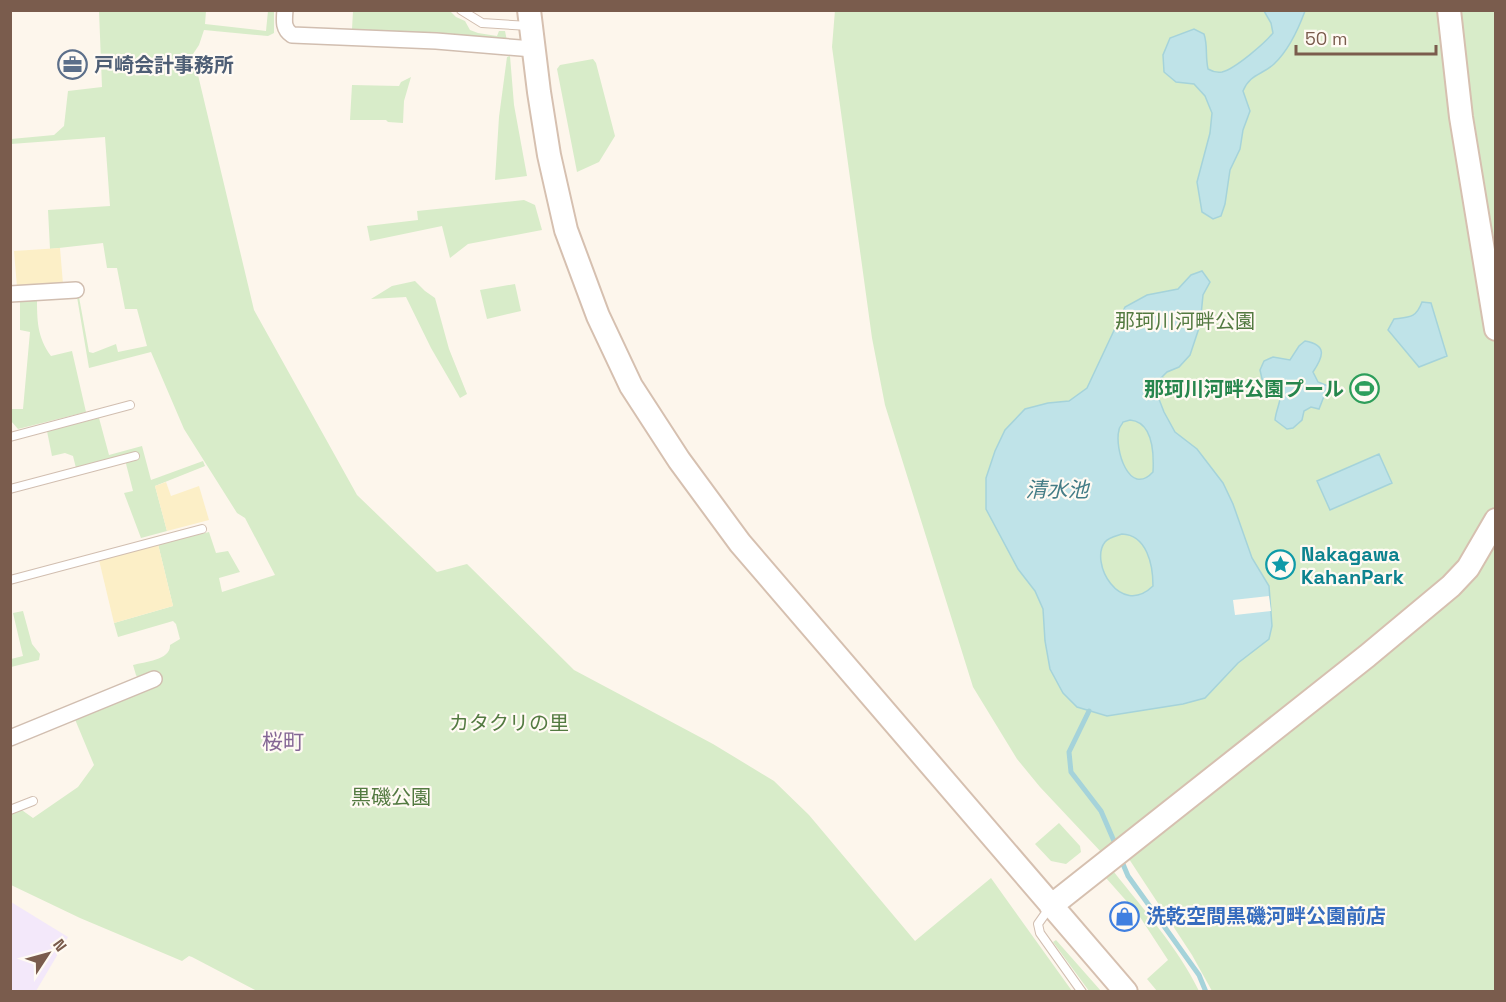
<svg xmlns="http://www.w3.org/2000/svg" width="1506" height="1002" viewBox="0 0 1506 1002" font-family="'Space Grotesk','Noto Sans JP',sans-serif">
<style>
.education{fill:#f3e8fa}
.green{fill:#d8ecc9}
.sand{fill:#fcefc7}
.water{fill:#bfe3e8;stroke:#a5d3da;stroke-width:1.5;fill-rule:evenodd}
.pier{fill:#fdf6ec}
.lines{fill:none;stroke-linecap:round;stroke-linejoin:round}
.stream{stroke:#a5d3da;stroke-width:5}
.lane-casing{stroke:#d1beb0;stroke-width:10}
.street-casing{stroke:#d1beb0;stroke-width:18}
.secondary-casing{stroke:#d6c0b0;stroke-width:26}
.lane{stroke:#fff;stroke-width:8}
.street{stroke:#fff;stroke-width:15}
.secondary{stroke:#fff;stroke-width:22}
.labels{text-anchor:middle;dominant-baseline:central;stroke-width:4.5;stroke-linejoin:round;paint-order:stroke}
.service-label{font-size:20px;font-weight:bold;fill:#4e5e75;stroke:#fffaf3;text-anchor:start}
.park-label{font-size:20px;fill:#537a41;stroke:#fffaf3}
.leisure-label{font-size:20px;font-weight:bold;fill:#27864d;stroke:#fffaf3;text-anchor:end}
.culture-label{font-size:20px;font-weight:bold;fill:#0d838f;stroke:#fffaf3;text-anchor:start}
.shop-label{font-size:20px;font-weight:bold;fill:#366cbe;stroke:#fffaf3;text-anchor:start}
.water-label{font-size:21px;font-style:italic;fill:#437c86;stroke:#fffaf3}
.neighbourhood-label{font-size:21px;fill:#846695;stroke:#fffaf3}
</style>
<rect width="100%" height="100%" fill="#fdf6ec"/>
<path class="education" d="M 11,902 L 68,937 L 36,991 L 11,991 Z"/>
<path class="green" d="M 835,10 L 1495,11 L 1495,991 L 1212,991 L 1192,955 L 1129,859 L 1200,800 L 1102,853 L 1040,787 L 1017,759 L 973,687 L 885,405 L 872,338 L 832,47 Z
M 99,11 L 206,11 L 205,24 L 266,31 L 268,11 L 274,11 L 274,33 L 268,36 L 204,30 L 199,45 L 193,54 L 254,310 L 357,495 L 437,572 L 467,564 L 574,670 L 713,744 L 774,781 L 809,815 L 915,941 L 991,878 L 1072,991 L 257,991 L 192,957 L 189,956 L 182,961 L 80,918 L 11,885 L 10,804 L 19,808 L 33,818 L 78,787 L 94,765 L 74,717 L 143,686 L 136,675 L 133,665 C 145,662 171,660 170,645 L 180,639 L 176,624 L 173,621 L 118,637 L 114,623 L 173,606 L 158,544 L 209,532 L 216,553 L 228,551 L 240,572 L 219,578 L 222,592 L 275,575 L 245,518 L 237,513 L 184,429 L 151,352 L 89,368 L 77,297 L 79,297 L 89,352 L 93,353 L 116,344 L 118,352 L 147,346 L 137,309 L 125,309 L 117,268 L 107,268 L 103,243 L 50,249 L 48,210 L 110,206 L 105,137 L 11,144 L 11,139 L 54,135 L 64,126 L 68,91 L 102,87 Z
M 353,11 L 450,11 L 456,17 L 465,21 L 470,30 L 478,33 L 497,36 L 499,31 L 505,31 L 507,41 L 428,33 L 352,29 Z
M 510,56 L 514,105 L 527,176 L 495,180 L 499,117 L 507,57 Z
M 593,59 L 596,63 L 615,136 L 599,162 L 577,172 L 557,69 L 560,65 Z
M 411,77 L 404,101 L 403,123 L 388,122 L 386,120 L 350,120 L 352,85 L 399,86 L 401,82 Z
M 524,200 L 535,205 L 542,230 L 468,244 L 450,258 L 442,226 L 370,241 L 367,226 L 418,220 L 417,211 Z
M 415,281 L 425,291 L 435,298 L 449,349 L 467,394 L 460,398 L 431,348 L 406,297 L 371,299 L 392,286 Z
M 515,284 L 521,311 L 487,319 L 480,290 Z
M 37,297 C 37,320 37,337 51,356 L 72,351 L 86,412 L 18,429 L 11,421 L 10,409 L 23,409 L 30,332 L 20,330 L 20,298 Z
M 99,418 L 109,455 L 142,446 L 151,480 L 203,461 L 205,466 L 155,486 L 167,531 L 141,538 L 124,493 L 133,491 L 124,456 L 76,468 L 73,456 L 65,453 L 52,456 L 47,431 Z
M 23,611 L 32,644 L 40,654 L 39,660 L 11,667 L 11,659 L 23,656 L 13,613 Z
M 1059,823 L 1080,846 L 1081,852 L 1066,864 L 1051,861 L 1035,844 Z
M 1114,872 C 1144,910 1178,948 1199,991 L 1157,991 L 1147,979 L 1168,960 L 1138,914 L 1106,878 Z
M 1056,940 L 1101,991 L 1089,991 L 1053,942 Z"/>
<path class="sand" d="M 60,248 L 63,284 L 17,287 L 14,251 Z
M 166,482 L 171,496 L 199,486 L 209,520 L 167,531 L 155,486 Z
M 158,544 L 173,606 L 114,623 L 99,560 Z"/>
<path class="water" d="M 1264,11 L 1305,11 C 1298,30 1289,50 1274,64 C 1262,75 1250,74 1243,91 L 1250,111 L 1243,130 L 1240,149 L 1230,170 L 1225,204 L 1221,216 L 1213,219 L 1202,212 L 1197,182 L 1210,133 L 1212,113 L 1205,96 L 1194,84 L 1176,82 L 1164,72 L 1163,55 L 1170,38 L 1194,29 L 1204,34 C 1208,46 1205,55 1208,69 C 1213,72 1216,73 1222,72 C 1235,69 1265,43 1273,33 L 1271,23 Z
M 1202,271 L 1210,282 L 1203,295 L 1200,325 L 1190,355 L 1179,367 L 1167,372 L 1159,380 L 1157,394 L 1164,412 L 1175,432 L 1197,449 L 1223,483 L 1233,504 L 1252,558 L 1269,586 L 1272,626 L 1269,639 L 1238,663 L 1205,698 L 1183,704 L 1107,716 L 1077,707 L 1063,693 L 1050,669 L 1045,641 L 1043,609 L 1035,591 L 1018,569 L 986,509 L 986,478 L 995,451 L 1005,430 L 1025,409 L 1048,403 L 1069,401 L 1087,388 L 1125,307 L 1147,295 L 1178,289 L 1191,275 ZM 1130,420 C 1153,422 1154,453 1153,472 C 1129,498 1114,448 1119,430 C 1119,427 1122,425 1123,422 ZM 1122,534 C 1147,535 1153,565 1153,586 C 1120,618 1089,562 1105,542 C 1109,537 1116,536 1122,534 Z
M 1422,302 L 1431,303 L 1447,356 L 1419,367 L 1388,330 L 1394,319 C 1410,317 1416,318 1422,302 Z
M 1305,341 C 1328,345 1323,357 1313,372 L 1318,382 L 1328,386 L 1319,409 L 1311,407 L 1304,411 L 1302,420 L 1293,428 L 1287,429 L 1275,420 C 1276,410 1281,402 1281,391 L 1262,379 L 1260,370 L 1264,361 L 1273,357 L 1290,360 L 1299,346 Z
M 1379,454 L 1392,483 L 1330,510 L 1317,481 Z"/>
<path class="pier" d="M 1269,596 L 1271,611 L 1235,615 L 1233,600 Z"/>
<g class="lines">
<path class="stream" d="M 1089,711 L 1069,752 L 1071,772 L 1101,811 L 1117,848
M 1120,857 L 1128,876 L 1199,975 L 1206,992"/>
<defs>
<path id="lane" d="M 461,10 L 482,23 L 529,26
M 10,437 L 130,405
M 10,489 L 135,456
M 10,580 L 202,529
M 10,810 L 33,801
M 1050,907 L 1038,924 L 1040,933 L 1082,992"/>
<path id="street" d="M 285,10 C 284,21 283,29 292,35 L 436,41 L 533,49
M 10,294 L 76,290
M 10,738 L 154,679"/>
<path id="secondary" d="M 529,10 L 539,92 L 549,155 L 566,230 L 598,316 L 631,386 L 679,460 L 740,543 L 1126,992
M 1449,10 L 1461,117 L 1496,329
M 1051,906 L 1367,656 L 1451,586 L 1468,568 L 1496,520"/>
</defs>
<use href="#lane" class="lane-casing"/>
<use href="#street" class="street-casing"/>
<use href="#secondary" class="secondary-casing"/>
<use href="#lane" class="lane"/>
<use href="#street" class="street"/>
<use href="#secondary" class="secondary"/>
</g>
<defs>
<symbol id="office-ring" viewBox="-11 -11 22 22"><circle r="9.5" fill="#fffaf3" stroke="#5c6f8a" stroke-width="1.5"/><path d="M-6-3h4V-5.5h4V-3h4V5H-6ZM-1-4.5V-3h2v-1.5ZM-6 0V1H6V0Z" fill="#5c6f8a"/></symbol>
<symbol id="stadium-ring" viewBox="-11 -11 22 22"><circle r="9.5" fill="#fffaf3" stroke="#2e9e5b" stroke-width="1.5"/><path d="M0-5a6.5 5 0 1 0 0 10a6.5 5 0 1 0 0-10ZM-3.5-1.8h7v3.6h-7Z" fill="#2e9e5b"/></symbol>
<symbol id="sight-ring" viewBox="-11 -11 22 22"><circle r="9.5" fill="#fffaf3" stroke="#0f9aa8" stroke-width="1.5"/><path d="M0-6L1.8-2.2L6-1.7L2.9 1.2L3.7 5.4L0 3.3L-3.7 5.4L-2.9 1.2L-6-1.7L-1.8-2.2Z" fill="#0f9aa8"/></symbol>
<symbol id="shop-ring" viewBox="-11 -11 22 22"><circle r="9.5" fill="#fffaf3" stroke="#3f7fe0" stroke-width="1.5"/><path d="M-5-2.5h2.3a2.7 3.5 0 0 1 5.4 0H5L5.5 6h-11ZM-1.5-2.5h3a1.5 2.3 0 0 0-3 0Z" fill="#3f7fe0"/></symbol>
</defs>
<g fill-rule="evenodd">
<use href="#office-ring" x="56" y="48" width="33" height="33"/>
<use href="#stadium-ring" x="1348" y="372" width="33" height="33"/>
<use href="#sight-ring" x="1264" y="548" width="33" height="33"/>
<use href="#shop-ring" x="1108" y="900" width="33" height="33"/>
</g>
<g class="labels">
<g class="service-label">
<text x="94" y="65">戸崎会計事務所</text>
</g>
<g class="park-label">
<text x="1185" y="321">那珂川河畔公園</text>
<text x="509" y="723">カタクリの里</text>
<text x="391" y="797">黒磯公園</text>
</g>
<g class="leisure-label">
<text x="1344" y="389">那珂川河畔公園プール</text>
</g>
<g class="culture-label">
<text x="1301" y="554">Nakagawa<tspan x="1301" dy="23">KahanPark</tspan></text>
</g>
<g class="shop-label">
<text x="1146" y="916">洗乾空間黒磯河畔公園前店</text>
</g>
<g class="water-label">
<text x="1057" y="489">清水池</text>
</g>
<g class="neighbourhood-label">
<text x="283" y="741">桜町</text>
</g>
</g>
<rect width="1506" height="1002" fill="none" stroke="#7a5c4d" stroke-width="24"/>
<g transform="translate(48 954) rotate(54)" stroke="#fffaf3" stroke-width="4.5" paint-order="stroke">
<path d="M0-4.5L10 22L0 15L-10 22Z" fill="#7a5c4d"/>
<text y="-9" font-size="16" font-weight="bold" text-anchor="middle" fill="#7a5c4d">N</text>
</g>
<path d="M1296 45v9h140v-9" fill="none" stroke="#7a5c4d" stroke-width="3"/>
<text x="1305" y="45" font-size="18" fill="#7a5c4d" stroke="#fffaf3" stroke-width="4.5" paint-order="stroke">50 m</text>
</svg>
